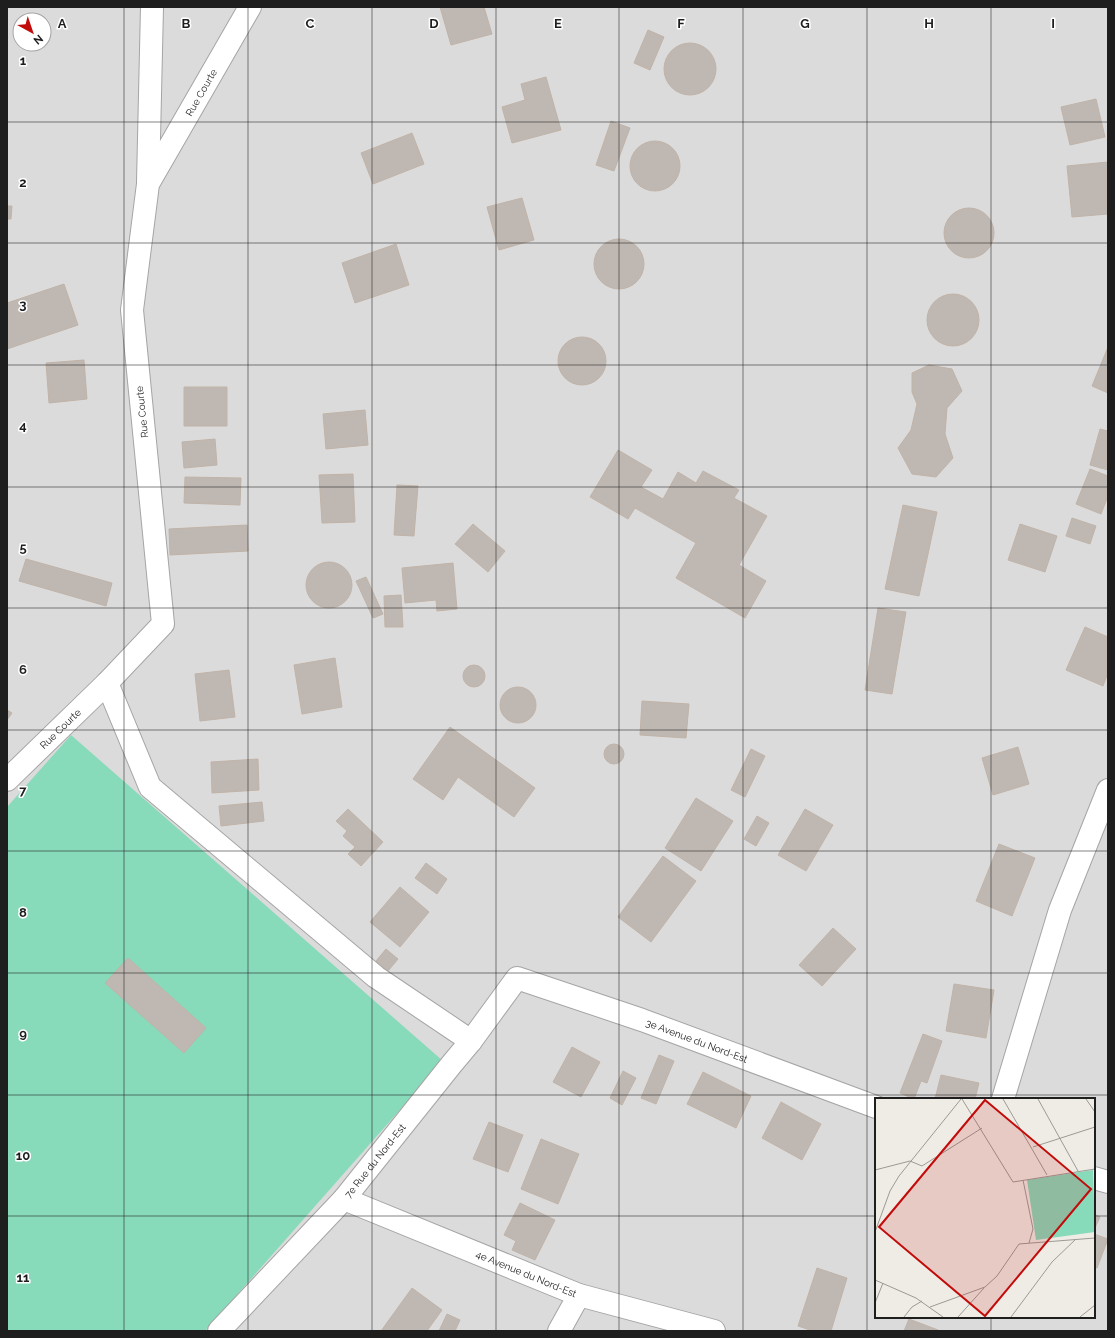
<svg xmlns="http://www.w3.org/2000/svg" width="1115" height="1338" viewBox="0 0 1115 1338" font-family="Raleway,sans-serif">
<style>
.residential{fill:#dcdbdb;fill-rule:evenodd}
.pitch{fill:#87daba}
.building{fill:#bfb8b2;stroke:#c0b3a8}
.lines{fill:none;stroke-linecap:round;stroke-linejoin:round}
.minor-casing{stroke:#a5a5a5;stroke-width:24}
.minor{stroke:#fff;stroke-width:22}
.grid{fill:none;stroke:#1e1e1e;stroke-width:1;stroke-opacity:0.55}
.labels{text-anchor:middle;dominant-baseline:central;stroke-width:3;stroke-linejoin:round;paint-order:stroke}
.street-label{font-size:10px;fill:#1e1e1e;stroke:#fff}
.inset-road{fill:none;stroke:#9b9a95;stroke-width:1}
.view{fill:#c20c0b;fill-opacity:0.15;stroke:#c20c0b;stroke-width:2}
.inset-edge{fill:none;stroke:#1e1e1e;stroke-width:2}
.grid-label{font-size:13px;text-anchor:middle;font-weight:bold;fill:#1e1e1e;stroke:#fff;stroke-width:3;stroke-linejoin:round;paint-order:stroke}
</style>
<rect width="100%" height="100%" fill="#efece5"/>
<path class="residential" d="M 7,7 L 1108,7 L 1108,1331 L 7,1331 ZM 20,20 L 44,20 L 44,44 L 20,44 ZM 876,1099 L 1094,1099 L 1094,1317 L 876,1317 Z"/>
<path class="pitch" d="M 71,735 L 443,1061 L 205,1331 L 7,1331 L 7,807 Z"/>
<path class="building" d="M 440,7 L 484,7 L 492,34 L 451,45 Z
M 648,30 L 664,37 L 650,70 L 634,63 Z
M664 69a26 26 0 1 1 52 0a26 26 0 1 1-52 0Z
M 546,77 L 561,130 L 512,143 L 502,107 L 525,100 L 521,84 Z
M 1096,99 L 1105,137 L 1070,145 L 1061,107 Z
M 611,121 L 630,128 L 614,171 L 596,165 Z
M 412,133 L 424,164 L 373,184 L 361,153 Z
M630 166a25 25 0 1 1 50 0a25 25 0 1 1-50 0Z
M 1108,162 L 1108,214 L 1072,217 L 1067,166 Z
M 522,198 L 534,240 L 499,250 L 487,207 Z
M 7,206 L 12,206 L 11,219 L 7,219 Z
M944 233a25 25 0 1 1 50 0a25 25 0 1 1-50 0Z
M594 264a25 25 0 1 1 50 0a25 25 0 1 1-50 0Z
M 396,244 L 409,285 L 355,303 L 342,263 Z
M 64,284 L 78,325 L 7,349 L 7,303 Z
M927 320a26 26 0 1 1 52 0a26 26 0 1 1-52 0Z
M558 361a24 24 0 1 1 48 0a24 24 0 1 1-48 0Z
M 1108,347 L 1108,393 L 1092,386 Z
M 84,360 L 87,399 L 49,403 L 46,363 Z
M 929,365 L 952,369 L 962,391 L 947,408 L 945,434 L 953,458 L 936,477 L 912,474 L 898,448 L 911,430 L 917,404 L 912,392 L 912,373 Z
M 184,387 L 227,387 L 227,426 L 184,426 Z
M 365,410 L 368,445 L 326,449 L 323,414 Z
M 1100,429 L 1108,431 L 1108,470 L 1090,465 Z
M 215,439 L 217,465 L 184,468 L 182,442 Z
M 618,450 L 652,470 L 641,487 L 663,499 L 678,472 L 696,483 L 703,471 L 739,490 L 734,498 L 767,516 L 739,565 L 766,581 L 745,618 L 676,578 L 696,543 L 635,508 L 628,519 L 590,497 Z
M 1090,469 L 1108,476 L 1108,496 L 1101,514 L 1076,504 Z
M 353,474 L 355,522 L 322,523 L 319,475 Z
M 185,477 L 241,478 L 240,505 L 184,503 Z
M 397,485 L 418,486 L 414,536 L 394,535 Z
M 903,505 L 937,512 L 919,596 L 885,589 Z
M 1072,518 L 1096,526 L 1090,544 L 1066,536 Z
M 473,524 L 505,551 L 488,572 L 455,544 Z
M 1020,524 L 1057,536 L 1045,572 L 1008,560 Z
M 247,525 L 248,551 L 170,555 L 169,529 Z
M 26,559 L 112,583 L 106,606 L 19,581 Z
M306 585a23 23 0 1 1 46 0a23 23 0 1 1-46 0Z
M 453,563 L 457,609 L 437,611 L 436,600 L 405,603 L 402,568 Z
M 366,577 L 383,614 L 373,618 L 356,581 Z
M 401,595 L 403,627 L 385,627 L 384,596 Z
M 878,608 L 906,612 L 892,694 L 865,690 Z
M 1085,627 L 1108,637 L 1108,673 L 1103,686 L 1066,670 Z
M 335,658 L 342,707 L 302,714 L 294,665 Z
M463 676a11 11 0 1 1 22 0a11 11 0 1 1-22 0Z
M 229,670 L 235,717 L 200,721 L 195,674 Z
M500 705a18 18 0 1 1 36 0a18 18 0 1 1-36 0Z
M 642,701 L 689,704 L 686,738 L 640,735 Z
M 7,710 L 12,713 L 7,720 Z
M 450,727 L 535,788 L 514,817 L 458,777 L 443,800 L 413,779 Z
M604 754a10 10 0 1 1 20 0a10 10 0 1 1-20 0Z
M 1018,747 L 1029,784 L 993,795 L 982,758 Z
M 751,749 L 765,756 L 745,797 L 731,790 Z
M 258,759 L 259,790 L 212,793 L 211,762 Z
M 696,798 L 733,821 L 701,871 L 665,848 Z
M 262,802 L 264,821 L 221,826 L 219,806 Z
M 348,809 L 383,842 L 361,866 L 348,854 L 355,847 L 343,836 L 347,831 L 336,821 Z
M 805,809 L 833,825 L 806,871 L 778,855 Z
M 757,816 L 769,823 L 756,846 L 744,839 Z
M 999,844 L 1035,858 L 1012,916 L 976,901 Z
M 663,856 L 696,881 L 651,942 L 618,917 Z
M 426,863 L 447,879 L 437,894 L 415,878 Z
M 400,887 L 429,912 L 400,947 L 370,922 Z
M 833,928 L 856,949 L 822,986 L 799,965 Z
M 386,949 L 398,959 L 388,971 L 376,961 Z
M 128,958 L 206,1028 L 184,1053 L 105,983 Z
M 954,984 L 994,990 L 986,1038 L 946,1031 Z
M 923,1034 L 942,1041 L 927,1083 L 921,1081 L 914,1099 L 900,1093 Z
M 572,1047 L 600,1062 L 581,1097 L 553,1082 Z
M 659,1055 L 674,1061 L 656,1104 L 641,1098 Z
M 623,1071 L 636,1078 L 622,1105 L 610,1098 Z
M 703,1072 L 751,1096 L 736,1128 L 687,1104 Z
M 941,1075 L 979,1083 L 975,1099 L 935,1099 Z
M 781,1102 L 821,1124 L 802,1160 L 762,1138 Z
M 489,1122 L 523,1135 L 508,1172 L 473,1159 Z
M 541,1139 L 579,1154 L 558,1204 L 521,1189 Z
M 520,1203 L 555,1220 L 535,1260 L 512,1250 L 516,1241 L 504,1235 Z
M 1094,1214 L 1100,1217 L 1094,1230 Z
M 1094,1234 L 1108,1239 L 1097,1268 L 1094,1267 Z
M 817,1268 L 847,1278 L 831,1331 L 813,1331 L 798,1326 Z
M 412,1288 L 442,1310 L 427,1331 L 381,1331 Z
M 447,1314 L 460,1320 L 455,1331 L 439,1331 Z
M 909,1319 L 938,1330 L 938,1331 L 904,1331 Z"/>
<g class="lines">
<defs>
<g id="minor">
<path d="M 148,182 L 152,7"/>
<path d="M 107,683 L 150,787 L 376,977 L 471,1041"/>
<path id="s1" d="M 7,780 L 107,683 L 163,624 L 132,310 L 148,184 L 250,7"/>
<path d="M 1003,1099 L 1060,910 L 1108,790"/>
<path d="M 1094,1178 L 1108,1182"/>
<path id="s2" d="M 344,1199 L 579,1295 L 714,1331"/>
<path id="s3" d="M 219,1331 L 344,1199 L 451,1065 L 471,1041 L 517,978 L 642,1020 L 876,1107"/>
<path d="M 559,1331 L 579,1295"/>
</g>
</defs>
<use href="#minor" class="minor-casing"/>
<use href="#minor" class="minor"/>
</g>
<path class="grid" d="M 124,7 L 124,1331M 248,7 L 248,1331M 372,7 L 372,1331M 496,7 L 496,1331M 619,7 L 619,1331M 743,7 L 743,1331M 867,7 L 867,1331M 991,7 L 991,1099M 7,122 L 1108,122M 7,243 L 1108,243M 7,365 L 1108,365M 7,487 L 1108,487M 7,608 L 1108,608M 7,730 L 1108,730M 7,851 L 1108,851M 7,973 L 1108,973M 7,1095 L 1108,1095M 7,1216 L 876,1216M 1094,1216 L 1108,1216M 991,1317 L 991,1331"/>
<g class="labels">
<g class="street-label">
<text stroke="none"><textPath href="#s1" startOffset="769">Rue Courte</textPath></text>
<text transform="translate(142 412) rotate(-96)">Rue Courte</text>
<text stroke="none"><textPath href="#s1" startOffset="74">Rue Courte</textPath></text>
<text stroke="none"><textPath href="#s3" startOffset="653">3e Avenue du Nord-Est</textPath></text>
<text stroke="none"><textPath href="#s3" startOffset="231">7e Rue du Nord-Est</textPath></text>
<text stroke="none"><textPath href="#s2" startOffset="197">4e Avenue du Nord-Est</textPath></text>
</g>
</g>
<g transform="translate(875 1098)">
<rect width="220" height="220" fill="#efece5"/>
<path d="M 218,72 L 220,134 L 161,142 L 152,82 Z" fill="#87daba"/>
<path class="inset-road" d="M 87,1 L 138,84 L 220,71M 128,1 L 172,77M 163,1 L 203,73M 211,1 L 220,14M 158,49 L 220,29M 0,72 L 35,63 L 47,68 L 107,30M 148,82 L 158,131 L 154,145M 0,134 L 15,93 L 24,78 L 86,1M 0,182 L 41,200 L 68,219M 0,205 L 8,185M 55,209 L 110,189 L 122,178 L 144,146 L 220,140M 29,219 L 37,209 L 47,203M 83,219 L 109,190M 136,219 L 177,164 L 201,141M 205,219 L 220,207"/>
<path class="view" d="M 110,2 L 216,91 L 110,218 L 4,129 Z"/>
<rect width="220" height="220" class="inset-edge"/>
</g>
<g class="grid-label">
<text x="62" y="28">A</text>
<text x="186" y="28">B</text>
<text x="310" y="28">C</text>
<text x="434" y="28">D</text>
<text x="558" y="28">E</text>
<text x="681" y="28">F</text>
<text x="805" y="28">G</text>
<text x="929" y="28">H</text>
<text x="1053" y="28">I</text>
<text x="23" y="65">1</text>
<text x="23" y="187">2</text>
<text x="23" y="309">3</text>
<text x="23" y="430">4</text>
<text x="23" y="552">5</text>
<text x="23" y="674">6</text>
<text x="23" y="795">7</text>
<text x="23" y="917">8</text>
<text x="23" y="1038">9</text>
<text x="23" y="1160">10</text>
<text x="23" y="1282">11</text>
</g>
<rect width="1115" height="1338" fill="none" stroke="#1e1e1e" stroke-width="16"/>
<g transform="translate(32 32) rotate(140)"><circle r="19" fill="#ffffff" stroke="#a5a5a5"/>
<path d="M0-3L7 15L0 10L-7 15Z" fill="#c20c0b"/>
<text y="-6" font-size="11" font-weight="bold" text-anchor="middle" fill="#1e1e1e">N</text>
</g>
</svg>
